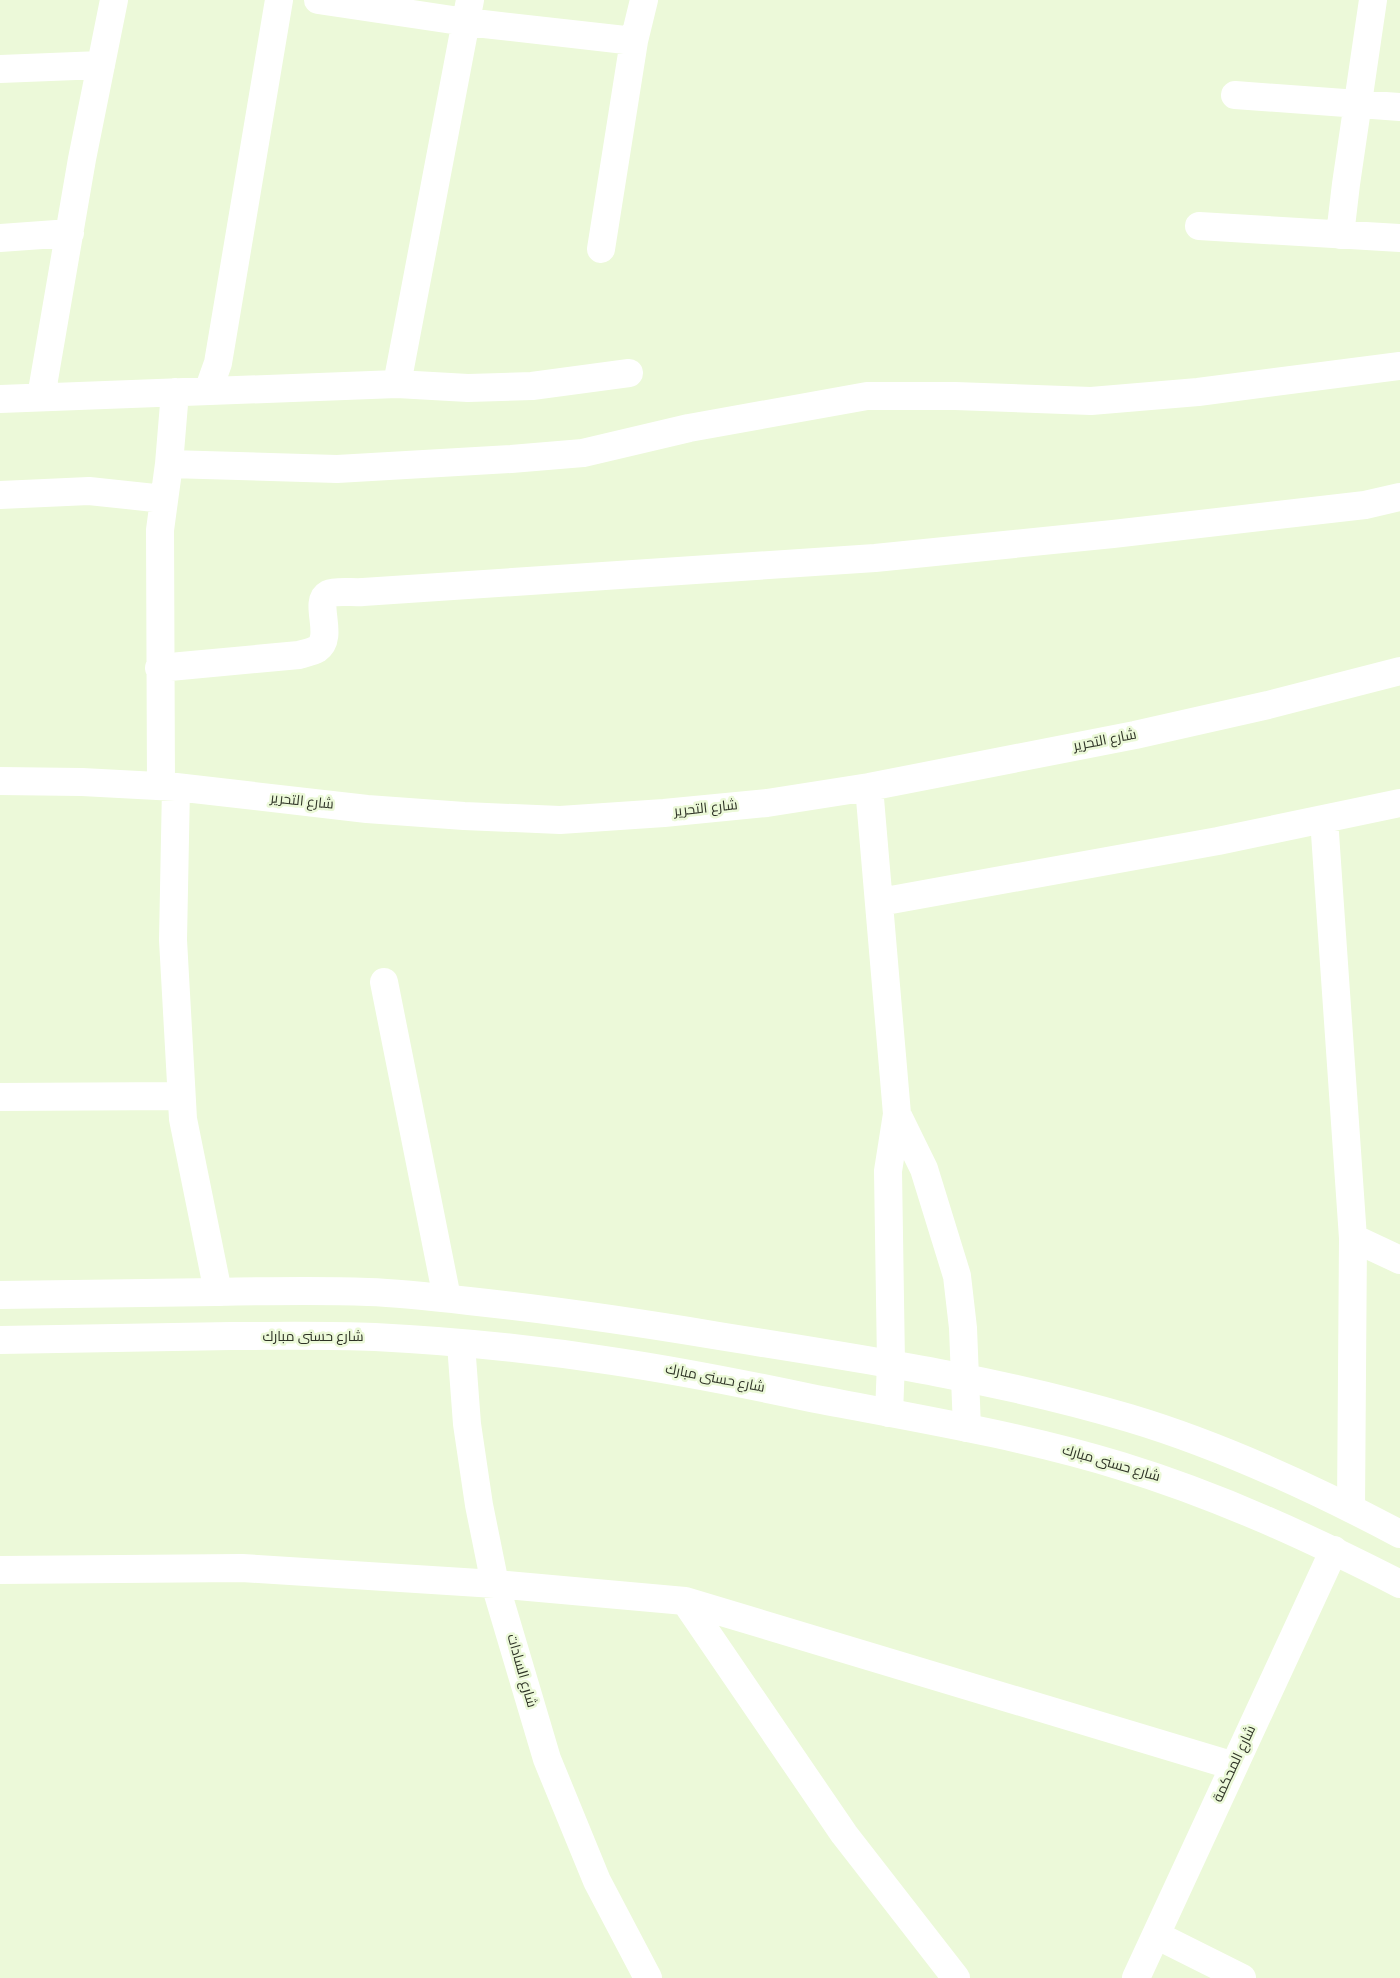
<svg xmlns="http://www.w3.org/2000/svg" width="1400" height="1978" viewBox="0 0 1400 1978" font-family="Overpass,Cairo,sans-serif">
<style>
.lines{fill:none;stroke-linecap:round;stroke-linejoin:round}
.street{stroke:#fff;stroke-width:28}
.secondary{stroke:#fff;stroke-width:28}
.labels{text-anchor:middle;dominant-baseline:central;stroke-width:5;stroke-linejoin:round;paint-order:stroke}
.street-label{font-size:14px;fill:#2e3326;stroke:#ecf9d9}
</style>
<rect width="100%" height="100%" fill="#ecf9d9"/>
<g class="lines">
<path class="street" d="M 318,0 L 466,22 L 634,41
M 0,69 L 101,65
M 1235,95 L 1400,107
M 1199,226 L 1400,238
M 1340,235 L 1346,184 L 1373,0
M 0,238 L 70,233
M 601,249 L 634,41 L 644,0
M 397,384 L 470,0
M 208,391 L 218,363 L 279,0
M 41,397 L 82,159 L 114,0
M 0,399 L 397,384 L 468,388 L 532,386 L 629,373
M 169,464 L 337,469 L 511,459 L 583,453 L 689,428 L 867,396 L 955,396 L 1091,401 L 1198,392 L 1400,366
M 0,495 L 89,491 L 164,499
M 159,668 L 299,655 C 305,653 312,652 317,649 C 335,637 313,602 328,594 C 337,590 353,593 363,592 L 875,558 L 1113,534 L 1365,505 L 1400,497
M 0,781 L 82,782 L 176,787 L 367,809 L 464,816 L 560,820 L 664,813 L 767,803 L 869,787 L 1135,735 L 1268,705 L 1400,671
M 161,786 L 160,530 L 169,464 L 175,392
M 176,787 L 173,940 L 183,1119 L 218,1292
M 869,787 L 897,1114 L 888,1171 L 891,1363 L 889,1413
M 1324,819 L 1353,1238 L 1400,1260
M 880,902 L 1218,841 L 1400,803
M 384,982 L 447,1298
M 0,1097 L 181,1096
M 897,1114 L 924,1169 L 957,1276 L 963,1328 L 967,1428
M 461,1344 L 467,1424 L 479,1505 L 495,1584 L 547,1759 L 597,1881 L 648,1978
M 1351,1508 L 1353,1238
M 0,1570 L 242,1568 L 495,1584 L 685,1601 L 1234,1766
M 685,1601 L 844,1834 L 956,1978
M 1156,1935 L 1242,1978
M 1136,1978 L 1334,1550"/>
<path class="secondary" d="M 0,1295 C 72,1294 144,1293 216,1292 C 267,1291 317,1290 368,1292 C 401,1293 435,1297 469,1301 C 552,1310 635,1322 719,1336 C 856,1358 995,1378 1129,1418 C 1223,1446 1313,1488 1400,1534
M 0,1340 C 77,1339 154,1337 231,1336 C 279,1336 327,1335 375,1337 C 455,1341 534,1349 612,1361 C 679,1371 745,1384 811,1398 C 915,1418 1020,1435 1121,1466 C 1219,1496 1310,1538 1400,1584"/>
</g>
<g class="labels">
<g class="street-label">
<text transform="translate(1105 741) rotate(-11)">شارع التحرير</text>
<text transform="translate(302 802) rotate(6)">شارع التحرير</text>
<text transform="translate(706 809) rotate(-6)">شارع التحرير</text>
<text x="313" y="1337">شارع حسنى مبارك</text>
<text transform="translate(715 1379) rotate(11)">شارع حسنى مبارك</text>
<text transform="translate(1111 1464) rotate(16)">شارع حسنى مبارك</text>
<text transform="translate(521 1671) rotate(74)">شارع السادات</text>
<text transform="translate(1235 1764) rotate(-65)">شارع المحكمة</text>
</g>
</g>
</svg>
